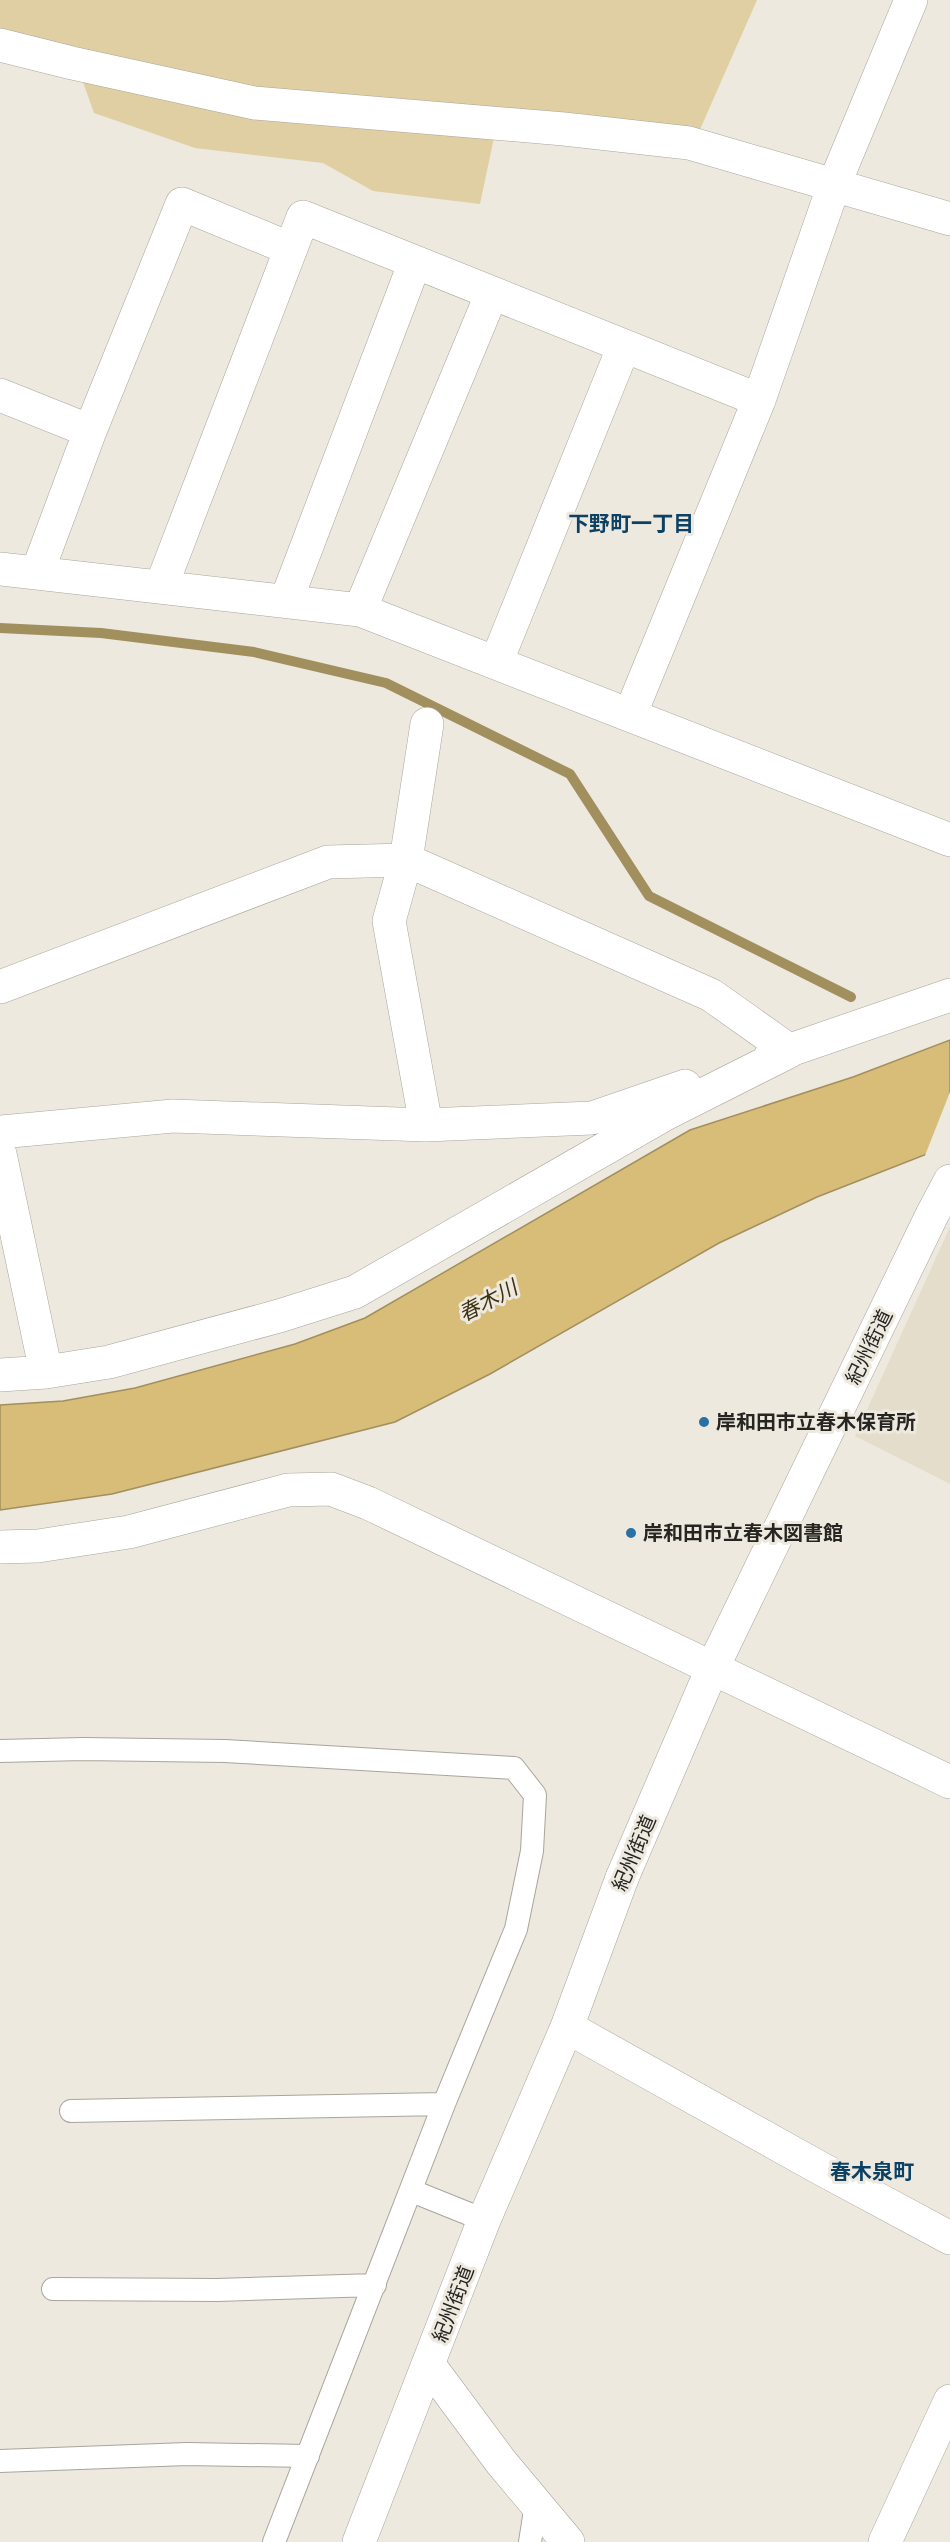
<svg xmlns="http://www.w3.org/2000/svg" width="950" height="2542" viewBox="0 0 950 2542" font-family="'Times New Roman','Noto Sans JP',serif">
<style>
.built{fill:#e4ddcc}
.green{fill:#e0cfa2}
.water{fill:#d7bd77;stroke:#a28f5e;stroke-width:1.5}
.pier{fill:#ede9df}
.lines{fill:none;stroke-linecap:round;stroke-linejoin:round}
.stream{stroke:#a28f5e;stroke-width:10}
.service-casing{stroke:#a9a59c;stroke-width:24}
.minor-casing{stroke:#a9a59c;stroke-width:34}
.tertiary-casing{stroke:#a9a59c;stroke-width:34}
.service{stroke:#fff;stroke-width:22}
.minor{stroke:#fff;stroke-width:33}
.tertiary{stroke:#fff;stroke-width:33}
.poi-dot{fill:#2871a4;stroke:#ede9df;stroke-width:2}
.labels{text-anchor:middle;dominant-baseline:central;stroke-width:6;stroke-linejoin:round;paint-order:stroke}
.street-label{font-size:20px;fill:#272522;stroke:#ede9df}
.poi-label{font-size:20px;font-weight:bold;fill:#272522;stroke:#ede9df;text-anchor:start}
.neighbourhood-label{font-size:21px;font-weight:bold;fill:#0c4164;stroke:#ede9df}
.water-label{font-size:21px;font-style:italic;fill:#3d3212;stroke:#ede9df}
</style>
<rect width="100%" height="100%" fill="#ede9df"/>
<path class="built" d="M 950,1227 L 950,1484 L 855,1436 Z"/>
<path class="green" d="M 0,0 L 757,0 L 698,134 L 499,114 L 480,204 L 373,191 L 323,163 L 195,148 L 94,113 L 83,82 L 0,32 Z"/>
<path class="water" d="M 950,1040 L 950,1145 L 817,1197 L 719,1243 L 490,1374 L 395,1422 L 112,1494 L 0,1510 L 0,1405 L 63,1401 L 135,1388 L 295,1344 L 365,1318 L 690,1130 L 853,1077 Z"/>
<path class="pier" d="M 950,1092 L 950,1148 L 924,1158 Z"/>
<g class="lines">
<path class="stream" d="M 0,628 L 101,633 L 254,652 L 386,683 L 570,774 L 649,896 L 851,997"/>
<defs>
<path id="service" d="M 0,1751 L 83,1749 L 225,1751 L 514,1768 L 535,1795 L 532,1851 L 516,1929 L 444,2104 L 274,2542
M 71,2111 L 444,2104
M 412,2191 L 484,2220
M 53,2289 L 217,2290 L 375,2285
M 0,2461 L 187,2454 L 308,2456
M 530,2542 L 536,2504"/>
<path id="minor" d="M 0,45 L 72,63 L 254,103 L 564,129 L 689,143 L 950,219
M 0,395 L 90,431
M 0,569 L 360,610 L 950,840
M 37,573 L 90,431 L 182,204 L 291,249
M 161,587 L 303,217 L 759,400
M 286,601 L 415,262
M 360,610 L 492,293
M 496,663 L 624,346
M 630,715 L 759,400 L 834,185 L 911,0
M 0,987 L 328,862 L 406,860 L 711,995 L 790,1051 L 667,1113 L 355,1292 L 279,1316 L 109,1362 L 46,1372 L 0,1375
M 770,1057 L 950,995
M 426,1125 L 389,921 L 406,860 L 427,724
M 0,1132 L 173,1116 L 426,1125 L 592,1118 L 685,1086
M 0,1154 L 46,1372
M 567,2027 L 818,2167 L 950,2238
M 429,2365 L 501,2462 L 568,2542
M 359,2542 L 484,2220 L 567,2027 L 622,1878
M 885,2542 L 950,2401"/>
<path id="tertiary" d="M 0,1547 L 38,1546 L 129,1532 L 288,1490 L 331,1489 L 368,1503 L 950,1782
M 622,1878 L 712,1669 L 932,1215 L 950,1181"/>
</defs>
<use href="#service" class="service-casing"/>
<use href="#minor" class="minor-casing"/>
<use href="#tertiary" class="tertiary-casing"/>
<use href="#service" class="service"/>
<use href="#minor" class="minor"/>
<use href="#tertiary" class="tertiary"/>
</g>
<g class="poi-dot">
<circle cx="704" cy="1422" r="6"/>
<circle cx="631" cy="1533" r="6"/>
</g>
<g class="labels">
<g class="street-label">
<text transform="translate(869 1347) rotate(-64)">紀州街道</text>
<text transform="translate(634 1853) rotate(-67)">紀州街道</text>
<text transform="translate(453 2304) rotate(-69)">紀州街道</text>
</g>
<g class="poi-label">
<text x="716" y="1422">岸和田市立春木保育所</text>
<text x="643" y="1533">岸和田市立春木図書館</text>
</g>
<g class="neighbourhood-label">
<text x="631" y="524">下野町一丁目</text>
<text x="872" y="2172">春木泉町</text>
</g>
<g class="water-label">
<text transform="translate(488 1301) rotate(-28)">春木川</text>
</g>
</g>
</svg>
